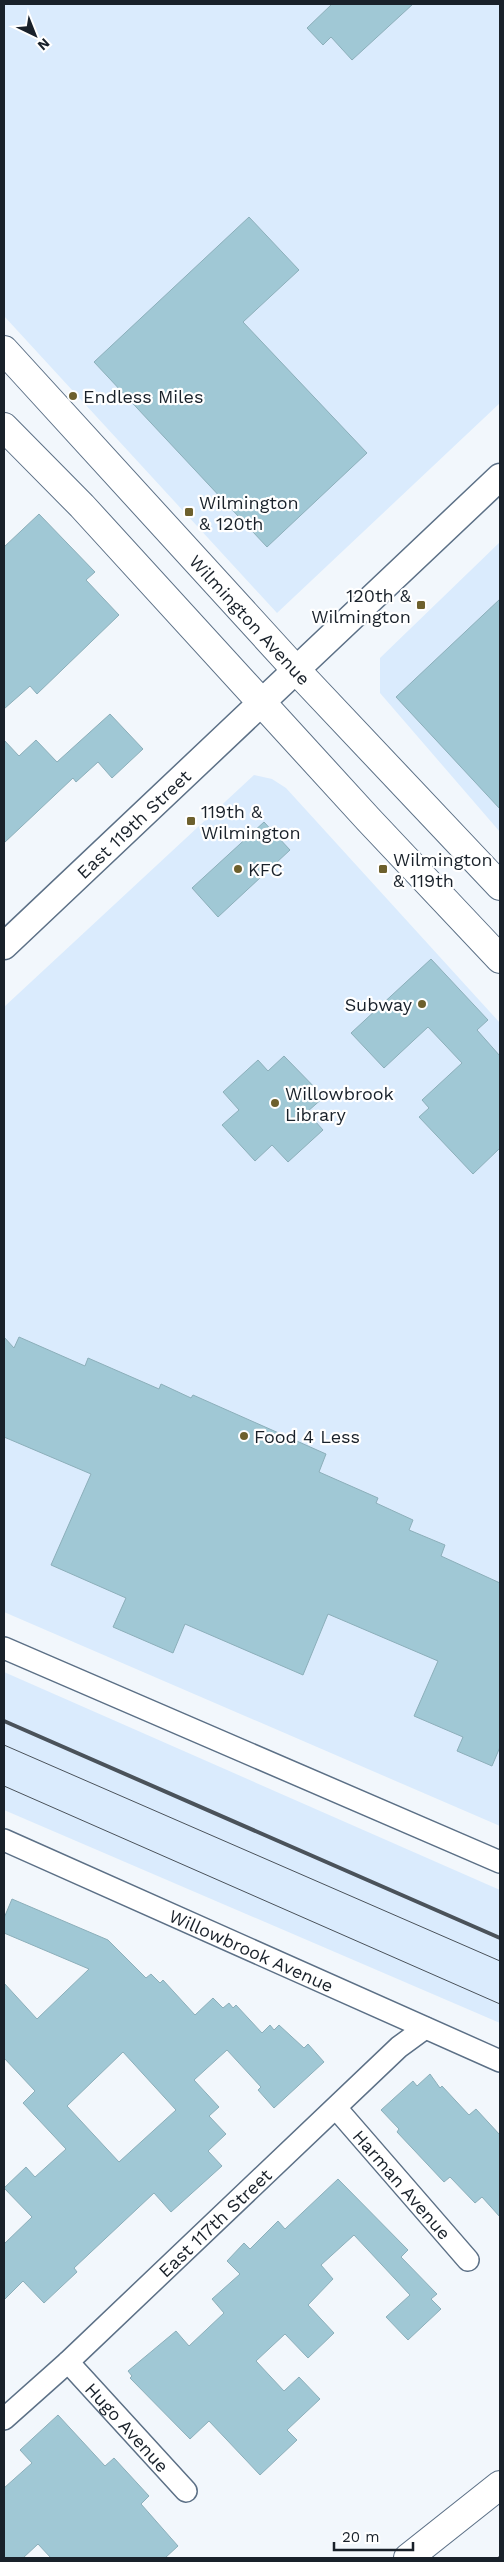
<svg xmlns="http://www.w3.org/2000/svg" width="504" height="2562" viewBox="0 0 504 2562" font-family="'Work Sans',sans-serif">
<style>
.built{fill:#daebfd}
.building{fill:#a0c8d5;stroke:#8cafba;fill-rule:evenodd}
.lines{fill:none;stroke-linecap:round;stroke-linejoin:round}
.minor-casing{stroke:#5c7086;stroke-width:24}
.tertiary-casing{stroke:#5c7086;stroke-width:29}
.secondary-casing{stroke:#5c7086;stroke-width:30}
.motorway-casing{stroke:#5c7086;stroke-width:30}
.minor{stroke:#fff;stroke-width:21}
.tertiary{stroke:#fff;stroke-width:26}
.secondary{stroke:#fff;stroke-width:28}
.motorway{stroke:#fff;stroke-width:28}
.tram{stroke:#4a525a;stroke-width:1}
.rail{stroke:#4a525a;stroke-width:4}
.poi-dot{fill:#6d602d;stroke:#fff;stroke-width:2}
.labels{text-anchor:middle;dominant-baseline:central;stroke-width:4.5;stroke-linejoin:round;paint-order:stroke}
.poi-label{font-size:18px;fill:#19212a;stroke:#fff;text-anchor:start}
.street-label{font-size:18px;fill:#19212a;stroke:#fff}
</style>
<rect width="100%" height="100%" fill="#f2f7fc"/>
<path class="built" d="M 4,4 L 500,4 L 500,403 L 277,613 L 4,316 Z
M 500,542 L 500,832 L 380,693 L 380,658 Z
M 254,775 L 272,779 L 286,788 L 500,1023 L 500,1826 L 4,1612 L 4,1007 Z
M 4,1672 L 500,1890 L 500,2023 L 4,1810 Z"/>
<path class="building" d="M 332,4 L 413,4 L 352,60 L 331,37 L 323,45 L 307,28 Z
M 249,217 L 299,270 L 243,322 L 367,453 L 267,547 L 94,362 Z
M 39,514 L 95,572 L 86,580 L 119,615 L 37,694 L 30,686 L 4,709 L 4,547 Z
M 500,599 L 500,809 L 396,697 Z
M 110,714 L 143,749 L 112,778 L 98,762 L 76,782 L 73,778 L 4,843 L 4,740 L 19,756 L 36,740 L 57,762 Z
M 264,822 L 290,850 L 218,917 L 192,888 Z
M 431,959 L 488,1020 L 477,1030 L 500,1056 L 500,1148 L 473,1174 L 419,1117 L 429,1108 L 422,1100 L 462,1063 L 428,1027 L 384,1068 L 351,1033 Z
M 284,1056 L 324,1097 L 307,1112 L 323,1130 L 288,1162 L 272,1145 L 255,1161 L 222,1125 L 239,1110 L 223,1092 L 258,1060 L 268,1071 Z
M 4,1337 L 14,1348 L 19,1337 L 85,1366 L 88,1358 L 159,1389 L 161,1384 L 191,1398 L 193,1395 L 326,1454 L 319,1472 L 378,1498 L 376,1503 L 413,1520 L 409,1530 L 445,1545 L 441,1556 L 500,1583 L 500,1747 L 492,1766 L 457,1751 L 463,1737 L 414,1716 L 438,1661 L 328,1614 L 303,1675 L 185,1624 L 173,1653 L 113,1627 L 126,1598 L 51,1565 L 91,1474 L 4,1437 Z
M 12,1899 L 108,1940 L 146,1978 L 151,1974 L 160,1983 L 163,1980 L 195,2015 L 213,1998 L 223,2008 L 229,2003 L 233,2008 L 236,2005 L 262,2033 L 270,2025 L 274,2030 L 279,2025 L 304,2048 L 308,2044 L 324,2062 L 274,2108 L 258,2090 L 261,2087 L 227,2050 L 194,2080 L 219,2107 L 209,2116 L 226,2134 L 208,2151 L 222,2166 L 171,2212 L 154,2193 L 74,2268 L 77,2272 L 44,2303 L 23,2281 L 4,2300 L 4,2244 L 32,2217 L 4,2188 L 26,2167 L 35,2177 L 66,2149 L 23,2103 L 35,2091 L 4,2058 L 4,1983 L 37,2019 L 89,1969 L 4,1933 L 4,1918 ZM 123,2052 L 176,2110 L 119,2162 L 67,2106 Z
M 430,2074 L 440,2088 L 442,2086 L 469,2115 L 476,2109 L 500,2135 L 500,2217 L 482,2197 L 475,2203 L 450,2177 L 444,2182 L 397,2132 L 399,2129 L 381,2110 L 413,2081 L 417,2086 Z
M 338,2179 L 408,2250 L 401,2257 L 437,2294 L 431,2299 L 441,2309 L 408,2340 L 386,2317 L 410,2295 L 354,2235 L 321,2265 L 333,2279 L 308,2305 L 334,2333 L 308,2358 L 285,2334 L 256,2361 L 284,2391 L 299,2377 L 320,2399 L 287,2430 L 297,2440 L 260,2475 L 209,2421 L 190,2439 L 130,2378 L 132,2376 L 128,2371 L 176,2331 L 189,2346 L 224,2313 L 212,2299 L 240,2274 L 227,2261 L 244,2243 L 250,2249 L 278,2221 L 285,2229 Z
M 58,2415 L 105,2466 L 114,2458 L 149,2496 L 141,2504 L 178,2546 L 165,2558 L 51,2558 L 38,2544 L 23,2558 L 4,2558 L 4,2488 L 32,2463 L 20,2450 Z"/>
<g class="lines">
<defs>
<g id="minor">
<path d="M 4,1648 L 500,1862"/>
<path id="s1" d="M 4,1840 L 500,2061"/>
<path id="s2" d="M 336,2108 L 468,2260"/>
<path id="s3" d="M 68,2362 L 186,2491"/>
<path id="s4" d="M 4,2419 L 68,2362 L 399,2047 L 425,2028"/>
</g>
<g id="tertiary">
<path id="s5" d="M 4,946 L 500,477"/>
</g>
<g id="secondary">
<path id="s6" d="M 4,350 L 297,671 L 500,886"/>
<path d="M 4,427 L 82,506 L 368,819 L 500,959"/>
</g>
<path id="motorway" d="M 408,2558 L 500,2485"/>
</defs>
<use href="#minor" class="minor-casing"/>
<use href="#tertiary" class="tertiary-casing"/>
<use href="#secondary" class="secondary-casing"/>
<use href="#motorway" class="motorway-casing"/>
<use href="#minor" class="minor"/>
<use href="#tertiary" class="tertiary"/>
<use href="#secondary" class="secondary"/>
<use href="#motorway" class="motorway"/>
<path class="tram" d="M 4,1745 L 500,1961
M 4,1786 L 500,2004
M 497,2558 L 500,2556"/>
<path class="rail" d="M 4,1721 L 500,1938"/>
</g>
<g class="poi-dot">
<circle cx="73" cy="396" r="5"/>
<rect x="184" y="507" width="10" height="10" rx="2.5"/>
<rect x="416" y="600" width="10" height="10" rx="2.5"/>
<rect x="186" y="816" width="10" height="10" rx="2.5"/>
<circle cx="238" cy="869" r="5"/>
<rect x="378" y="864" width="10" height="10" rx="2.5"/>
<circle cx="422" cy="1004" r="5"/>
<circle cx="275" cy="1103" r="5"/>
<circle cx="244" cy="1436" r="5"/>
</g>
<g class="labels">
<g class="poi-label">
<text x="83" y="396">Endless Miles</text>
<text x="199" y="502">Wilmington<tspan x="199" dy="21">&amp; 120th</tspan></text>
<text x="411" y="595" text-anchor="end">120th &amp;<tspan x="411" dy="21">Wilmington</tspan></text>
<text x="201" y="811">119th &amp;<tspan x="201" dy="21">Wilmington</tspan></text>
<text x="393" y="859">Wilmington<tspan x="393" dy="21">&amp; 119th</tspan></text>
<text x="248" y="869">KFC</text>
<text x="412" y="1004" text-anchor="end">Subway</text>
<text x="285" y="1093">Willowbrook<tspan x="285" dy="21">Library</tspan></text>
<text x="254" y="1436">Food 4 Less</text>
</g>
<g class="street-label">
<text stroke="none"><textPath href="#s6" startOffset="365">Wilmington Avenue</textPath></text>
<text stroke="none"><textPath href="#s5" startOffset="178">East 119th Street</textPath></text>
<text stroke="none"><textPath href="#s1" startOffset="271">Willowbrook Avenue</textPath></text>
<text stroke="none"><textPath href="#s2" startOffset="101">Harman Avenue</textPath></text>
<text stroke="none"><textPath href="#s4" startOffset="288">East 117th Street</textPath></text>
<text stroke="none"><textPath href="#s3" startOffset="88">Hugo Avenue</textPath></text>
</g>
</g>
<rect width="504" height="2562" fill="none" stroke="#19212a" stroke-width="10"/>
<g transform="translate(35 35) rotate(137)" stroke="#ffffff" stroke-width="4" paint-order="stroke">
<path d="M0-4L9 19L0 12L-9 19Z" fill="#19212a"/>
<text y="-8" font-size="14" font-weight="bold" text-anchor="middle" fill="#19212a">N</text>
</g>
<path d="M334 2542v8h79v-8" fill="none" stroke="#19212a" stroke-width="2.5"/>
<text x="342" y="2542" font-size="15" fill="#19212a" stroke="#ffffff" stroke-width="4" paint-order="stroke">20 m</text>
</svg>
